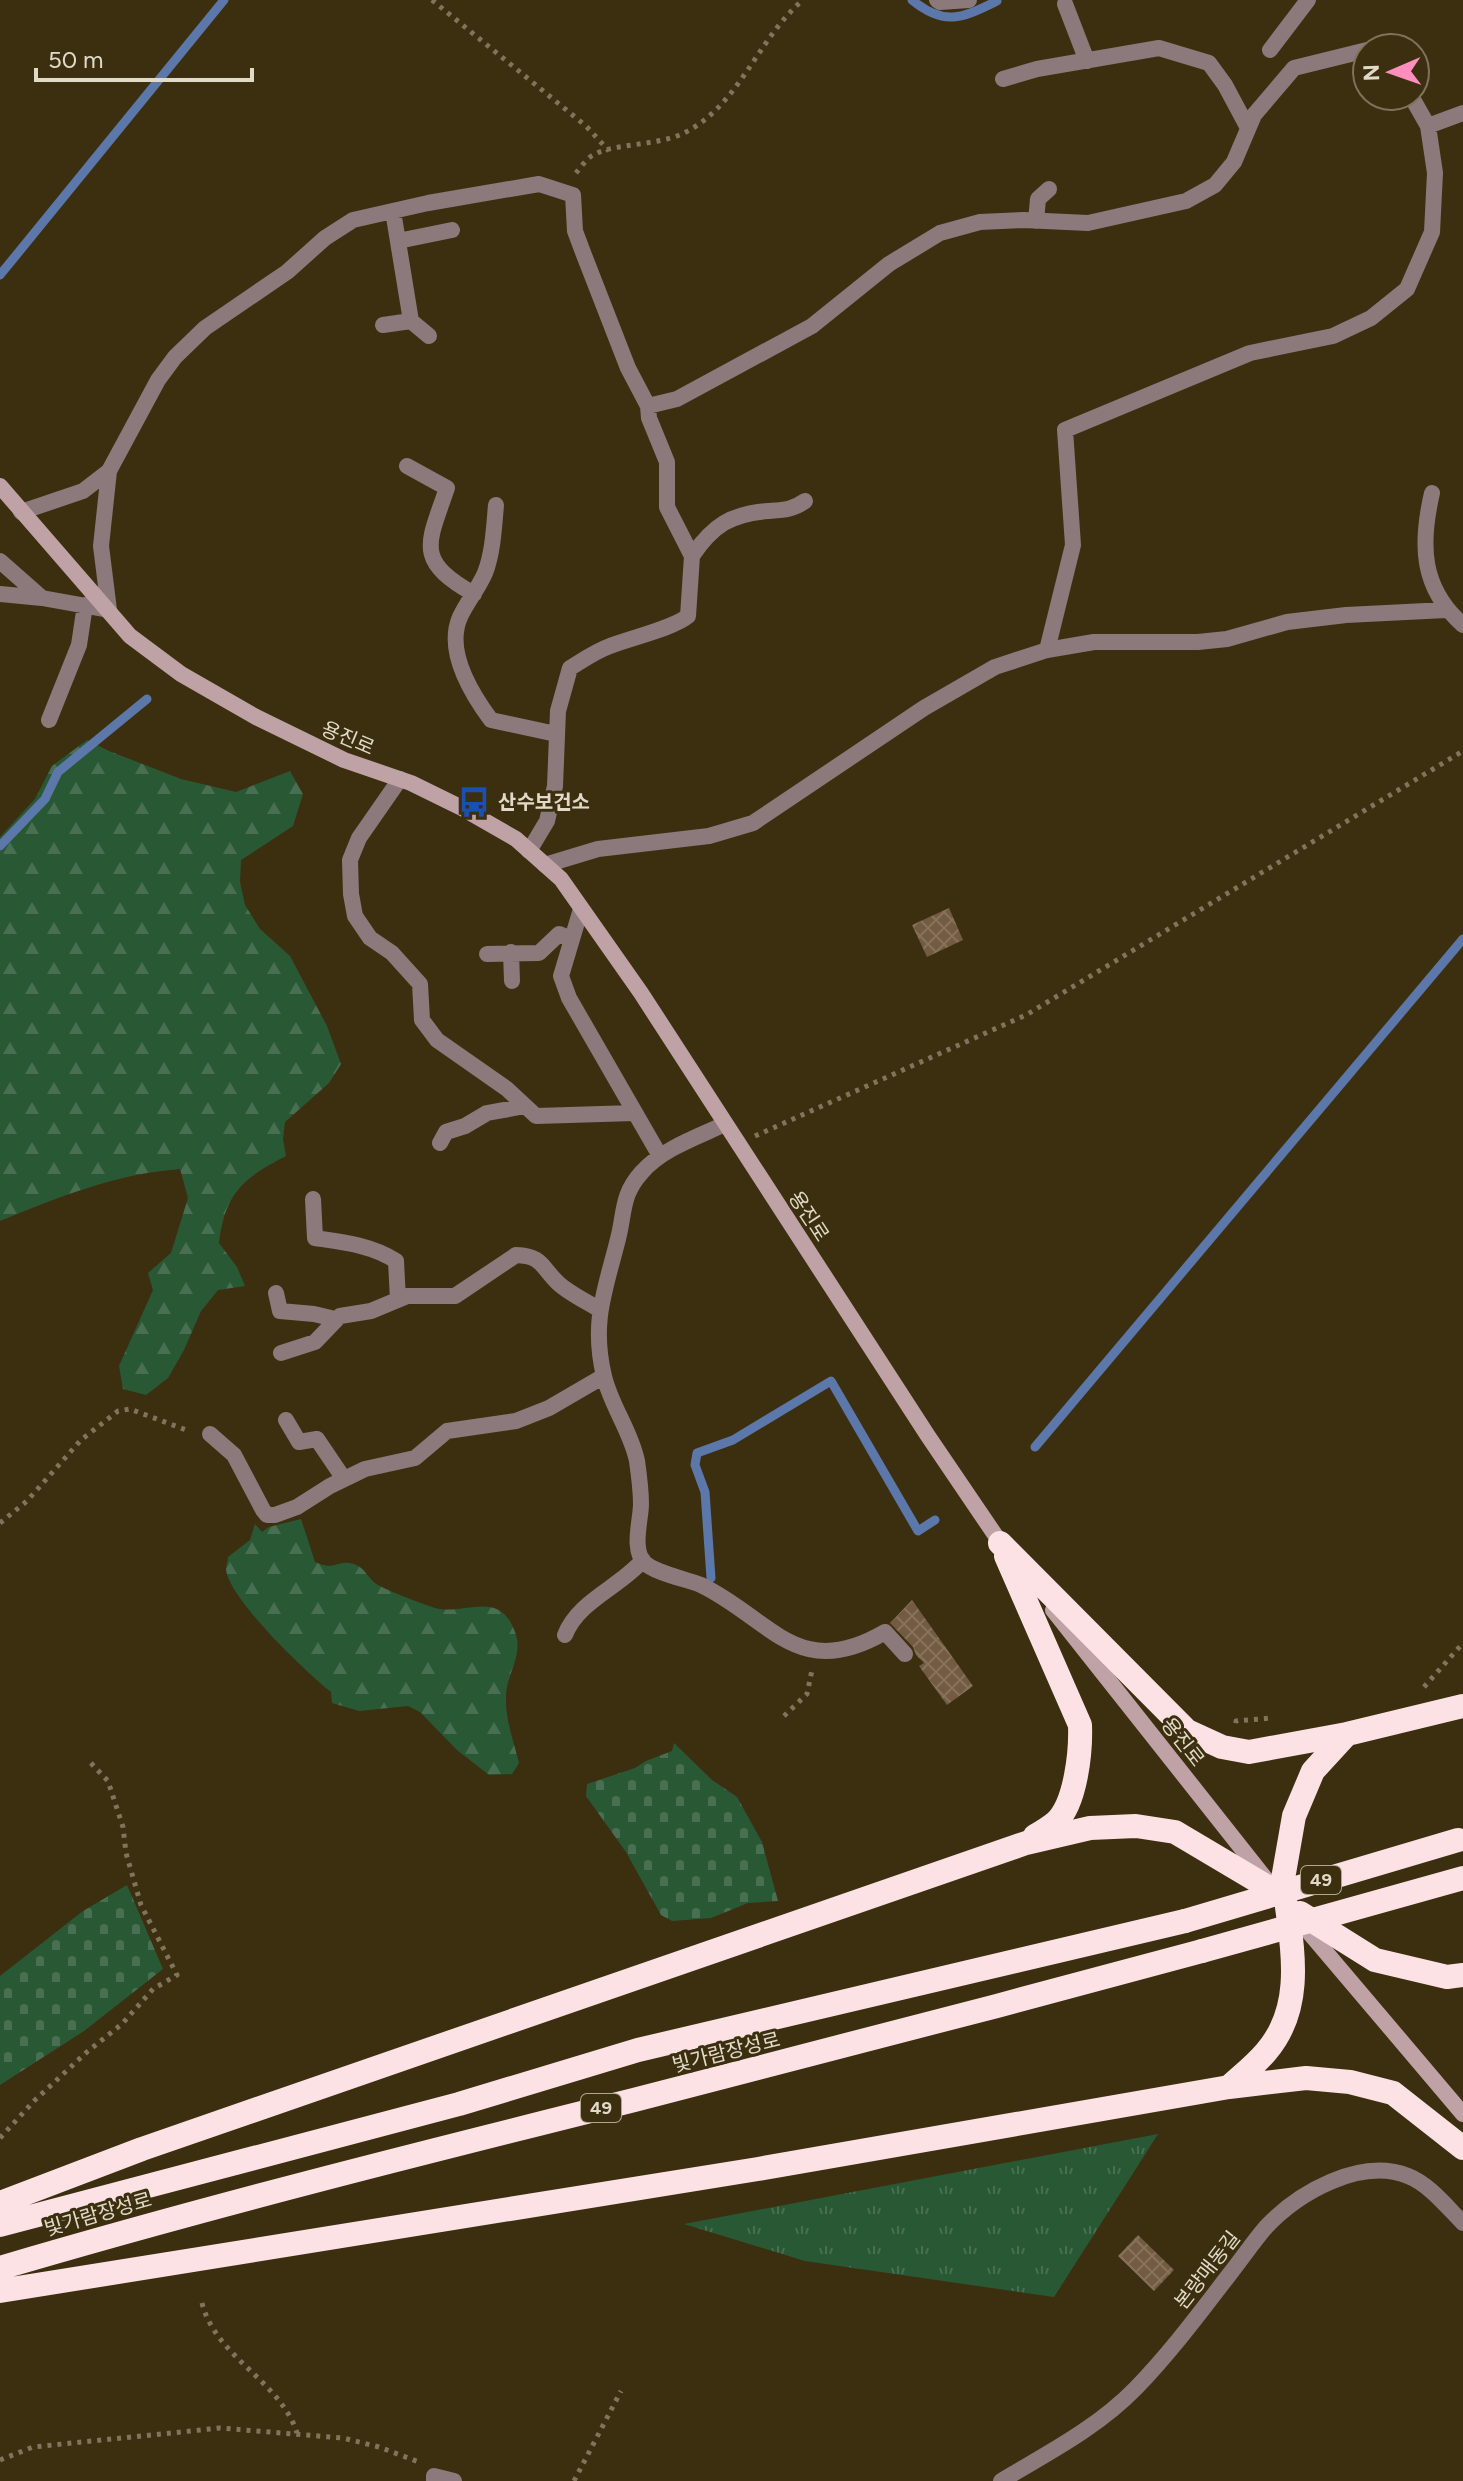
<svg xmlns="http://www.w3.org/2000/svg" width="1463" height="2481" viewBox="0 0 1463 2481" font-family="Figtree,'Noto Sans KR',sans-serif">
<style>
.grass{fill:url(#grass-tufts)}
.forest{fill:url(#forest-firs)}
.cemetery{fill:url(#cemetery-stones)}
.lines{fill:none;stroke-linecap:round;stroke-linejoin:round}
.stream{stroke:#5c77aa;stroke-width:9}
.building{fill:url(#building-cross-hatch)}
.path{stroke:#80755c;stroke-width:5;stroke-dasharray:4 6;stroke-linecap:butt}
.lane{stroke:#8b797b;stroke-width:16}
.street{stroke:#8b797b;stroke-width:16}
.secondary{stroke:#bea2a5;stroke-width:16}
.highway{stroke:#fde2e5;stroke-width:24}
.highway-bridge{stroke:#fde2e5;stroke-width:24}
.labels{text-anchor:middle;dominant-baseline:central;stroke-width:6;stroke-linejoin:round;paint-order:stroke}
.shield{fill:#3c2f10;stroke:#b0a792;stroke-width:2}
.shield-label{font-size:18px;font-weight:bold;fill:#e2dac9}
.street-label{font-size:20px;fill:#e2dac9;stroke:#3c2f10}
.poi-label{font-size:20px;font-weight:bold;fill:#e2dac9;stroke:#3c2f10;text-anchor:start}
</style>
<defs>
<pattern id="grass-tufts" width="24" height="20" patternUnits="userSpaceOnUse" patternTransform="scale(2)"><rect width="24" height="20" fill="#295835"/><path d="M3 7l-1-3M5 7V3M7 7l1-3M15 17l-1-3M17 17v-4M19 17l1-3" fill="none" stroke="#486f51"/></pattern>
<pattern id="forest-firs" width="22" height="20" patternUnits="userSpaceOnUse" patternTransform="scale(2)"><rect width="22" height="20" fill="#295835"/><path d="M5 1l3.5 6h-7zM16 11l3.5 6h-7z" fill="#486f51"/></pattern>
<pattern id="cemetery-stones" width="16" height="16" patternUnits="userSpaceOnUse" patternTransform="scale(2)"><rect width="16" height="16" fill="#295835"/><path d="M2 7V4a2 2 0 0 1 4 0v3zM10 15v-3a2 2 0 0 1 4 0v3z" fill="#486f51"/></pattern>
<pattern id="building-cross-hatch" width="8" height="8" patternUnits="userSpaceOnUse" patternTransform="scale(2)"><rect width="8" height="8" fill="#725b41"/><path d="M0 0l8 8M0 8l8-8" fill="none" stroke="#86725b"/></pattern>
</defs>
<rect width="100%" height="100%" fill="#3c2f10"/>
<path class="grass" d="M 1158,2134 L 1054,2297 L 805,2261 L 684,2224 Z"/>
<path class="forest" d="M 87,740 L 109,751 L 181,779 L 236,792 L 290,771 L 303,794 L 293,826 L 241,860 L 240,882 L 245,905 L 260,929 L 290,956 L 327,1026 L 341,1064 L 329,1083 L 285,1122 L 283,1139 L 286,1156 C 243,1178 225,1193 219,1243 L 237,1267 L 245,1286 L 218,1290 L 201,1311 L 184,1350 L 168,1378 L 146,1395 L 123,1389 L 119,1366 L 153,1290 L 148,1273 L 171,1253 L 188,1198 L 180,1169 C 115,1174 59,1197 0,1221 L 0,837 L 35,799 L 52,766 Z
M 301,1519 L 315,1562 C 335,1571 335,1561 350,1563 C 366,1566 367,1579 378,1585 C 386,1590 425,1605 435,1608 C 466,1616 499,1588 515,1632 C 524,1655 506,1674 506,1697 C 505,1719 514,1742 519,1763 L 512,1774 L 489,1775 L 457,1750 L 420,1712 L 408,1706 L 359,1711 L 332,1703 L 331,1692 C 307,1673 228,1598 226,1569 C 226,1565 228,1561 228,1557 L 250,1540 L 255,1524 L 262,1532 L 269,1527 Z"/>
<path class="cemetery" d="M 674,1743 L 712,1780 L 737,1797 L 762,1842 L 778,1901 L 748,1903 L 711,1918 L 672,1921 L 661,1915 L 626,1852 L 586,1796 L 587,1784 L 635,1768 L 646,1761 L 672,1751 Z
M 127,1885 L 163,1969 L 84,2031 L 0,2085 L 0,1976 L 83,1911 Z"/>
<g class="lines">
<path class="stream" d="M 912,0 C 945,27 962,18 997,1
M 0,275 L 224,0
M 0,846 L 45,799 L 58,772 L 147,699
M 1035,1447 L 1463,939
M 711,1578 L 705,1492 L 695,1465 L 697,1453 L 733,1440 L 831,1381 L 918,1531 L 935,1520"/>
</g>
<path class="building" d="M 949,908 L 963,940 L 927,957 L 912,925 Z
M 912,1600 L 973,1686 L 947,1705 L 919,1666 L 924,1663 L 916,1655 L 913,1647 L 890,1623 Z
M 1138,2235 L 1174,2270 L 1154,2291 L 1118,2256 Z"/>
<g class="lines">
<path class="path" d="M 432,0 L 586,126 L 609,151
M 576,173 C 581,167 587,158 593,155 C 614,143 658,146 684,133 C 740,105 757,39 803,0
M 755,1136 L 1026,1015 L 1463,751
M 0,1523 L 27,1501 L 81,1440 L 118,1411 L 130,1409 L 189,1431
M 1424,1687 L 1463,1643
M 784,1716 L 807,1694 L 812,1670
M 1236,1723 L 1236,1721 L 1272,1718
M 0,2138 L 34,2101 L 88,2051 L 122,2024 L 153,1989 L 177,1975 L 141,1905 L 126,1853 L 123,1827 L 108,1781 L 88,1760
M 202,2303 C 216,2358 280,2380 297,2433
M 0,2460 L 33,2447 L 220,2428 L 343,2438 L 379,2447 L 419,2462
M 574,2481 L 621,2391"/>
<path class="lane" d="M 937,0 L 940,2 L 969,0
M 1065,4 L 1087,61
M 1270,50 L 1308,0
M 1003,79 L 1037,69 L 1159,48 L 1209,63 L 1225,85 L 1248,128
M 1428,126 L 1463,113
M 1036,221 L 1038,199 L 1049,189
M 398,241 L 452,230
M 411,321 L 429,336
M 383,325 L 411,321 L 393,211
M 407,466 L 447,488 C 428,544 414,560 474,594
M 109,471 L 158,380 L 175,357 L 205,328 L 287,272 L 325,238 L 353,220 L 428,203 L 539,184 L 573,195 L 575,231 L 584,255 L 628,368 L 648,406 L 677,399 L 812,326 L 889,264 L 940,233 L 980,222 L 1024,220 L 1088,223 L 1186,201 L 1215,185 L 1234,162 L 1254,115 L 1294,68 L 1367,50
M 1432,493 C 1420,545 1421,588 1463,625
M 496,505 C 494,527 493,553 485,573 C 478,589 467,602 460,617 C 445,651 471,693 491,720 L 556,734
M 692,556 C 713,525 731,514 768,511 C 782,510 793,510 805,501
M 0,561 L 42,598 L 109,610 L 101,546 L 109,471 L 83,491 L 21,512
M 0,594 L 42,598
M 1047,650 L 1073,545 L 1065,430 L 1250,353 L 1333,336 L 1371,318 L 1407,289 L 1432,232 L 1435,173 L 1428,126 L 1411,96
M 49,720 L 79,645 L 85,605
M 400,779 L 359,838 L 350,860 L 351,894 L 355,916 L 370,938 L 392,953 L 420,984 L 422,1020 L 437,1040 L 507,1089 L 536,1116 L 634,1113
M 529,851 L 547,821 L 555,786 L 558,711 L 570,668 C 583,660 596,651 610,646 C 630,638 674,628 688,616 L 692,556 L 667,507 L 667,462 L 649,418 L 648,406
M 545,865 L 598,849 L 709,836 L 753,823 L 924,708 L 995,667 L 1047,650 L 1094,642 L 1198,642 L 1227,639 L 1287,622 L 1346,615 L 1446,610
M 581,909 L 561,976 L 569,998 L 660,1156
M 511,952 L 512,981
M 487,954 L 539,953 L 559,934 L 571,939
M 725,1124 C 697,1137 662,1149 642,1172 C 621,1195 625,1212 618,1239 C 605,1291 591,1322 604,1376 C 611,1406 631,1431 637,1461 C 639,1475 641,1490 641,1504 C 641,1520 631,1550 645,1563 C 655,1573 686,1579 701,1585 C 771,1619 798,1683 885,1632 L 905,1654
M 440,1143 L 446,1132 L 465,1126 L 487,1113 L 525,1106
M 313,1199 L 315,1238 C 342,1242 372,1245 396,1261 L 398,1300
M 276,1293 L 280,1311 L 314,1314 L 335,1319
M 281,1353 L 315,1342 L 340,1316 L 371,1311 L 407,1296 L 455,1296 L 516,1255 C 542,1256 541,1266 557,1282 C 568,1293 586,1301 600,1310
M 286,1420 L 299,1442 L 317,1439 L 344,1479
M 210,1434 L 234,1455 L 263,1510 L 267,1515 L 275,1515 L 297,1507 L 330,1486 L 365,1469 L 415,1458 L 447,1431 L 516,1421 L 549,1408 L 604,1376
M 565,1635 C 578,1601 620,1587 643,1560"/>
<path class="street" d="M 434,2481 L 434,2476 L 454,2481
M 1001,2481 C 1048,2453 1097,2428 1136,2388 C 1170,2353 1199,2314 1229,2275 C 1241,2260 1253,2242 1266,2227 C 1298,2193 1360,2157 1408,2176 C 1429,2184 1447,2207 1463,2223"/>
<path class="secondary" d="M 0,486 L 130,636 L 181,674 L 256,717 L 344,760 L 411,783 L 462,808 L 516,839 L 561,879 L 641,993 L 928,1436 L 1006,1551
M 1053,1610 L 1269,1883
M 1296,1917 L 1463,2114"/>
<path class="highway" d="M 1000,1543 L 1187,1731 L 1222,1747 L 1249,1752 L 1347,1734
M 1006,1556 L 1080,1725 C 1081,1751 1076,1803 1056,1822 C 1050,1827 1042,1832 1035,1836
M 1280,1896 L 1294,1816 L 1313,1771 L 1347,1734 L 1463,1706
M 1300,1913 L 1375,1960 L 1447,1977 L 1463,1975
M 1229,2087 L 1306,2078 L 1350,2082 L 1393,2093 L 1463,2148
M 0,2203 L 142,2149 L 1026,1843 L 1090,1828 L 1136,1826 L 1175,1832 L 1276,1892
M 0,2225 L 459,2104 L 638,2050 L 1185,1921
M 0,2268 C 210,2206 422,2153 634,2100 C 824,2052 1013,2002 1202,1951
M 0,2291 L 758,2169 L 1229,2087 C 1241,2076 1255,2065 1266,2052 C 1302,2010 1294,1958 1287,1907"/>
<path class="highway-bridge" d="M 1185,1921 L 1458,1840
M 1202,1951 L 1463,1878"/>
</g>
<defs>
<symbol id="bus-bare" viewBox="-9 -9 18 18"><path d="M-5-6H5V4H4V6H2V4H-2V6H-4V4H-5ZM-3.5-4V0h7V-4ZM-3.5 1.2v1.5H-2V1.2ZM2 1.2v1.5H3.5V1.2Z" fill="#1a4fb4" stroke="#3c2f10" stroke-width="2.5" paint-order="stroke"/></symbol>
</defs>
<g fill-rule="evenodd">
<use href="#bus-bare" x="452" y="780" width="44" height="44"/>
</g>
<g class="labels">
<g class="shield">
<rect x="1301" y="1866" width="40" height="28" rx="6"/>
<rect x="581" y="2094" width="40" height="28" rx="6"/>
</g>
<g class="shield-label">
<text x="1321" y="1880">49</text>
<text x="601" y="2108">49</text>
</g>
<g class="street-label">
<text transform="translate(348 738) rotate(23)">용진로</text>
<text transform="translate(809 1216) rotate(57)">용진로</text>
<text transform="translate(1183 1742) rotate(52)">용진로</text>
<text transform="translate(726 2052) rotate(-14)">빛가람장성로</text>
<text transform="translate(98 2214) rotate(-16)">빛가람장성로</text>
<text transform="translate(1207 2270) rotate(-52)">본량매동길</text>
</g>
<g class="poi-label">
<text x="498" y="802">산수보건소</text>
</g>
</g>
<g transform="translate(1391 72) rotate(268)"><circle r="38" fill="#3c2f10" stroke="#7e735a" stroke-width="2"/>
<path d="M0-6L14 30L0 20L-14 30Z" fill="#fd8ebe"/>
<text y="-12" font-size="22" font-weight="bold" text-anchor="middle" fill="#e2dac9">N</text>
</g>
<path d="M36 68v12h216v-12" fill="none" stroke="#e2dac9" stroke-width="4"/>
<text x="48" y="68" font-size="24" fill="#e2dac9" stroke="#3c2f10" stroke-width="6" paint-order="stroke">50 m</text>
</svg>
